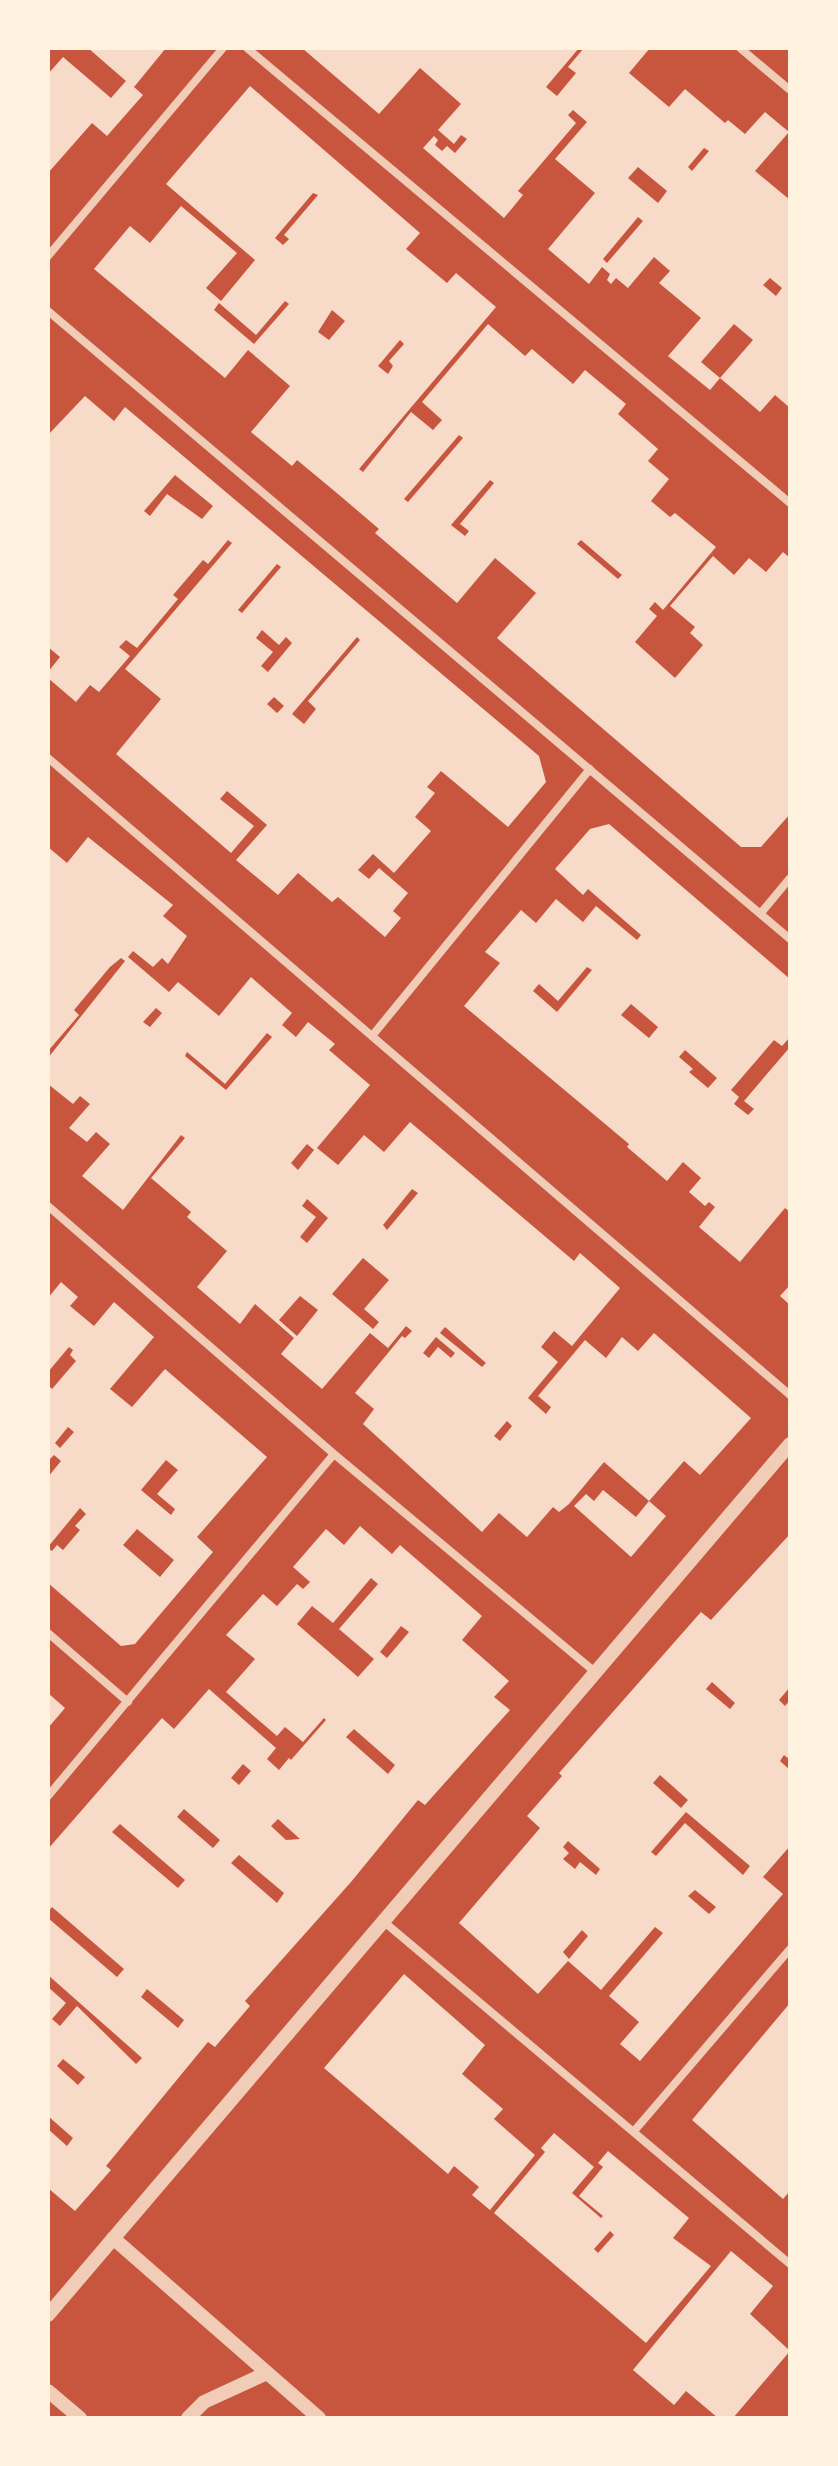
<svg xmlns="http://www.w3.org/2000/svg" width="838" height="2466" viewBox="0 0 838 2466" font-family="'IBM Plex Sans',sans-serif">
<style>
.building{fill:#f7dbc8;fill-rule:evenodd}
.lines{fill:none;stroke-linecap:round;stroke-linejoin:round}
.minor{stroke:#f1ccb7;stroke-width:8}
.tertiary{stroke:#f1ccb7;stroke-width:14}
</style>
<rect width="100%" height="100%" fill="#c8553d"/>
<path class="building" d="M 88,48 L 166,48 L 134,87 L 143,95 L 107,136 L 92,123 L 48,173 L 48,74 L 63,57 L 111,98 L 126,81 Z
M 302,48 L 579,48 L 546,87 L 557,96 L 576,73 L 568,67 L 584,48 L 650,48 L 629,73 L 669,107 L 685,89 L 725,123 L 728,120 L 745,134 L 765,112 L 789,132 L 755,171 L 790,200 L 790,408 L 775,395 L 760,412 L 720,378 L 753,340 L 734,324 L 701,362 L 720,378 L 710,390 L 668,356 L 701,318 L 659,283 L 670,271 L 654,257 L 628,288 L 616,278 L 611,284 L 607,280 L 610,274 L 602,267 L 589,284 L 548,249 L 595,193 L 555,159 L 587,122 L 573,110 L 568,115 L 576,123 L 518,191 L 523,195 L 504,218 L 423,148 L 434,136 L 438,140 L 435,145 L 442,151 L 447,146 L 455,153 L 467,139 L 461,135 L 454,144 L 438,130 L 461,104 L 420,68 L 379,114 ZM 704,148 L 709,151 L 692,171 L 688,167 ZM 638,167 L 667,191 L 658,203 L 628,178 ZM 638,217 L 643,221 L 607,263 L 603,259 ZM 770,278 L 782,288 L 776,296 L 763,285 Z
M 250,86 L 420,233 L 406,249 L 447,283 L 456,273 L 496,307 L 359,469 L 363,472 L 411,412 L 433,430 L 442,420 L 422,402 L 488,324 L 525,356 L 532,349 L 573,384 L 585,370 L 626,404 L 618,414 L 658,449 L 648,461 L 669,479 L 651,501 L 670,517 L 675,513 L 716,547 L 663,610 L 655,602 L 649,609 L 657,616 L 635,642 L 675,678 L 703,645 L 690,633 L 695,627 L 670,606 L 713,556 L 734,575 L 749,558 L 766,572 L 783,552 L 790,558 L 790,814 L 761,847 L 741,847 L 497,638 L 536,593 L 495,558 L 457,603 L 375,533 L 379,529 L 338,494 L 297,460 L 292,466 L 251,432 L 290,386 L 248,350 L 225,378 L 94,269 L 130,226 L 150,243 L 181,206 L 237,253 L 206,288 L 221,301 L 255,260 L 166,184 ZM 313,193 L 318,195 L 284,235 L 289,239 L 283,245 L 275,238 ZM 285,301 L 289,304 L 254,344 L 214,310 L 219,303 L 256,335 ZM 332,310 L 345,321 L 329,340 L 318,332 ZM 400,340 L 404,344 L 389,361 L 393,366 L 388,374 L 378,366 ZM 459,435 L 463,438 L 408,502 L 404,499 ZM 490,480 L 494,483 L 460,524 L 469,531 L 465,536 L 451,525 ZM 581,540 L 622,575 L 618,579 L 577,544 Z
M 85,396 L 114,421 L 125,407 L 539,756 L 546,782 L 508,827 L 441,771 L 427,787 L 435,793 L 415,817 L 431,831 L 394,873 L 373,854 L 358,870 L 369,879 L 379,868 L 408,893 L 393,911 L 401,918 L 385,937 L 338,897 L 332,902 L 298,873 L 278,895 L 236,860 L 267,825 L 227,791 L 220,799 L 254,826 L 231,853 L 116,754 L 161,699 L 125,669 L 232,543 L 228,540 L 208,564 L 203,560 L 173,595 L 178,599 L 137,648 L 126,640 L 119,647 L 130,656 L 99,692 L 90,685 L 76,702 L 48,678 L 48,672 L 60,657 L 48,647 L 48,435 ZM 175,475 L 213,506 L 202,519 L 167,494 L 150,516 L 144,511 ZM 277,564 L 281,567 L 242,613 L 238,610 ZM 262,630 L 279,645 L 286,637 L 292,643 L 268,672 L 261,666 L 273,652 L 256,638 ZM 357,637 L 360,640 L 308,701 L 316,709 L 304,724 L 292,714 ZM 274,697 L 284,706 L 277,713 L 267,704 Z
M 609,824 L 790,979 L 790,1037 L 782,1046 L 774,1040 L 731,1090 L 739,1097 L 734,1104 L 748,1115 L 754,1109 L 744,1101 L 790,1047 L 790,1212 L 785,1208 L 740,1262 L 699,1227 L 715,1207 L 709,1202 L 705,1206 L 689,1192 L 701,1178 L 683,1162 L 667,1181 L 627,1147 L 629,1144 L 464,1006 L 500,963 L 485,952 L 521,910 L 536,923 L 556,899 L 583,922 L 596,906 L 637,940 L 641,935 L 588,889 L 583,895 L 555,869 L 590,829 ZM 587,967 L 592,970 L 557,1012 L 533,991 L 539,984 L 558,1001 ZM 631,1004 L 658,1027 L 649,1038 L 621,1015 ZM 685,1050 L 717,1078 L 708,1088 L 689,1072 L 693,1069 L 679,1057 Z
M 88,837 L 173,905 L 163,916 L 187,936 L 168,964 L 162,958 L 153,967 L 133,951 L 128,957 L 169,992 L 178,982 L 219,1016 L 251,977 L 292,1013 L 282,1025 L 296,1037 L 308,1022 L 335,1044 L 329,1050 L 370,1085 L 317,1148 L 338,1165 L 364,1135 L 384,1152 L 410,1122 L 574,1261 L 580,1253 L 620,1288 L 572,1346 L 554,1331 L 541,1347 L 558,1362 L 528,1398 L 546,1414 L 551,1407 L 538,1396 L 585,1340 L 606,1358 L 622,1337 L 638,1351 L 654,1333 L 751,1418 L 700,1475 L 684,1461 L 649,1501 L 604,1462 L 569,1504 L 559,1512 L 553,1507 L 527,1537 L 499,1513 L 482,1532 L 363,1424 L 374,1409 L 355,1393 L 402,1336 L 405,1338 L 412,1331 L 406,1326 L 388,1348 L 370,1333 L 322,1389 L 281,1354 L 294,1338 L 255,1304 L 240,1324 L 197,1287 L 227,1251 L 187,1217 L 191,1212 L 151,1178 L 185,1138 L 181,1135 L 123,1210 L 82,1176 L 110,1144 L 96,1132 L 87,1142 L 69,1128 L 90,1104 L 80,1096 L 73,1104 L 48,1084 L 48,1058 L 125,961 L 121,958 L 110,967 L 74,1010 L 79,1015 L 48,1051 L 48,847 L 67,863 ZM 156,1008 L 162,1013 L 150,1027 L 143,1022 ZM 267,1033 L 272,1037 L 226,1090 L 185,1056 L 187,1052 L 225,1084 ZM 307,1144 L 314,1150 L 298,1170 L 291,1163 ZM 412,1189 L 418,1193 L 387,1230 L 383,1225 ZM 307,1199 L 328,1218 L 307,1243 L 300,1237 L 316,1217 L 302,1206 ZM 363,1258 L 389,1280 L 364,1309 L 379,1322 L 373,1329 L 332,1294 ZM 300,1296 L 318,1310 L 297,1336 L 279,1320 ZM 445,1327 L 486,1363 L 482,1367 L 440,1333 ZM 436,1337 L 455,1353 L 451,1358 L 438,1347 L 429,1358 L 423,1353 ZM 507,1421 L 512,1426 L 500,1441 L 494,1436 Z
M 61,1282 L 78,1297 L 70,1306 L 94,1326 L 114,1302 L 154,1337 L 110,1389 L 132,1407 L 165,1369 L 267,1457 L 197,1537 L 213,1552 L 135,1644 L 121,1646 L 48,1583 L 48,1548 L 52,1551 L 57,1545 L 63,1550 L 80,1530 L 75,1526 L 86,1514 L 80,1508 L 48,1547 L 48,1477 L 61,1461 L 54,1455 L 48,1461 L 48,1385 L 52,1389 L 76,1361 L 70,1355 L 73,1350 L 69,1347 L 48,1372 L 48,1298 ZM 68,1427 L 74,1432 L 60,1448 L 55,1443 ZM 166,1460 L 178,1470 L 157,1494 L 175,1509 L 171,1515 L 141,1490 ZM 137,1529 L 174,1560 L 160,1577 L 123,1545 Z
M 790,1285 L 790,1305 L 780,1296 Z
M 603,1490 L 636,1517 L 649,1501 L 666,1516 L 631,1557 L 574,1506 L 586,1494 L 594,1501 Z
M 360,1526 L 392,1554 L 400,1545 L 482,1616 L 462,1640 L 509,1681 L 494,1697 L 510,1710 L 425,1805 L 418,1800 L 351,1882 L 245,2001 L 250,2006 L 215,2047 L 208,2042 L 106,2166 L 111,2170 L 75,2211 L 48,2188 L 48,2129 L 67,2146 L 73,2138 L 48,2116 L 48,1987 L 66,2003 L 52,2019 L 60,2026 L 77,2006 L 136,2064 L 142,2058 L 48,1975 L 48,1918 L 117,1977 L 124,1969 L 52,1907 L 48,1912 L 48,1849 L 162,1718 L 174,1729 L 209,1689 L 276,1748 L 267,1759 L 279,1770 L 289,1758 L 291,1760 L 326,1720 L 324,1718 L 303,1742 L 285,1727 L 277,1736 L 226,1692 L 255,1659 L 226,1635 L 263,1594 L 277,1606 L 297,1584 L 303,1589 L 310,1582 L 293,1567 L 326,1529 L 344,1545 ZM 371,1578 L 378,1584 L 339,1629 L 374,1659 L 358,1677 L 297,1624 L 312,1606 L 333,1623 ZM 401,1626 L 409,1632 L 387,1658 L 380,1652 ZM 354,1729 L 395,1765 L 388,1774 L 346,1737 ZM 243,1764 L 251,1771 L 239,1785 L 231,1778 ZM 184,1809 L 220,1840 L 213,1848 L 177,1817 ZM 278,1819 L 300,1839 L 286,1840 L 271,1826 ZM 120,1824 L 185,1880 L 178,1888 L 112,1832 ZM 239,1855 L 284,1893 L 277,1903 L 231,1863 ZM 147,1989 L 184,2020 L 178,2028 L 141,1997 ZM 63,2059 L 85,2077 L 78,2085 L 57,2066 Z
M 790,1534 L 790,1687 L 779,1700 L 785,1706 L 790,1700 L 790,1760 L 784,1755 L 780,1761 L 790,1770 L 790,1846 L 763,1877 L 783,1894 L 640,2061 L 620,2044 L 639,2022 L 609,1996 L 663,1933 L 655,1927 L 601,1990 L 568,1961 L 538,1994 L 459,1923 L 540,1828 L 527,1816 L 562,1776 L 559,1773 L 701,1612 L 711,1620 ZM 712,1682 L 735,1703 L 730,1709 L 706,1689 ZM 660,1775 L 688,1800 L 681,1808 L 653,1783 ZM 686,1812 L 750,1866 L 743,1875 L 685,1823 L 656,1856 L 651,1852 ZM 568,1841 L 600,1869 L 596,1875 L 580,1862 L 575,1869 L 563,1859 L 569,1853 L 563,1847 ZM 695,1890 L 716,1907 L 709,1914 L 688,1896 ZM 582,1930 L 588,1936 L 569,1959 L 563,1952 Z
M 48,1693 L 65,1708 L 48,1728 Z
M 404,1974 L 485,2045 L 462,2074 L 503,2109 L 494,2119 L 535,2155 L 490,2210 L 472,2195 L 479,2187 L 454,2166 L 448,2174 L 324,2068 Z
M 790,2003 L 790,2191 L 783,2199 L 692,2120 Z
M 554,2133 L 594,2167 L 572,2193 L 601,2218 L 603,2216 L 579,2196 L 603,2167 L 598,2163 L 608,2151 L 689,2218 L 673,2238 L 711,2266 L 646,2343 L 494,2213 L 545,2152 L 541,2148 ZM 610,2231 L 614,2235 L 598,2253 L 594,2249 Z
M 731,2251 L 773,2286 L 750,2314 L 790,2351 L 733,2418 L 718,2418 L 686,2391 L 674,2405 L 633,2370 Z"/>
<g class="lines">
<path class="minor" d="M 247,48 L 790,503
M 740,48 L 790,90
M 48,256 L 223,48
M 48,311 L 790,939
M 48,758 L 790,1395
M 761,913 L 790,878
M 372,1036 L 590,769
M 48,1206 L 334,1454 L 595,1672
M 48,1633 L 128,1702
M 48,1796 L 334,1454
M 383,1921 L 790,2264
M 635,2130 L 790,1949"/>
<path class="tertiary" d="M 113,2238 L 319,2418
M 48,2315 L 790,1444
M 48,2391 L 80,2418
M 188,2418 L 204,2402 L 267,2373"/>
</g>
<rect width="838" height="2466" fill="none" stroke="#fff3e0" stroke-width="100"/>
</svg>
